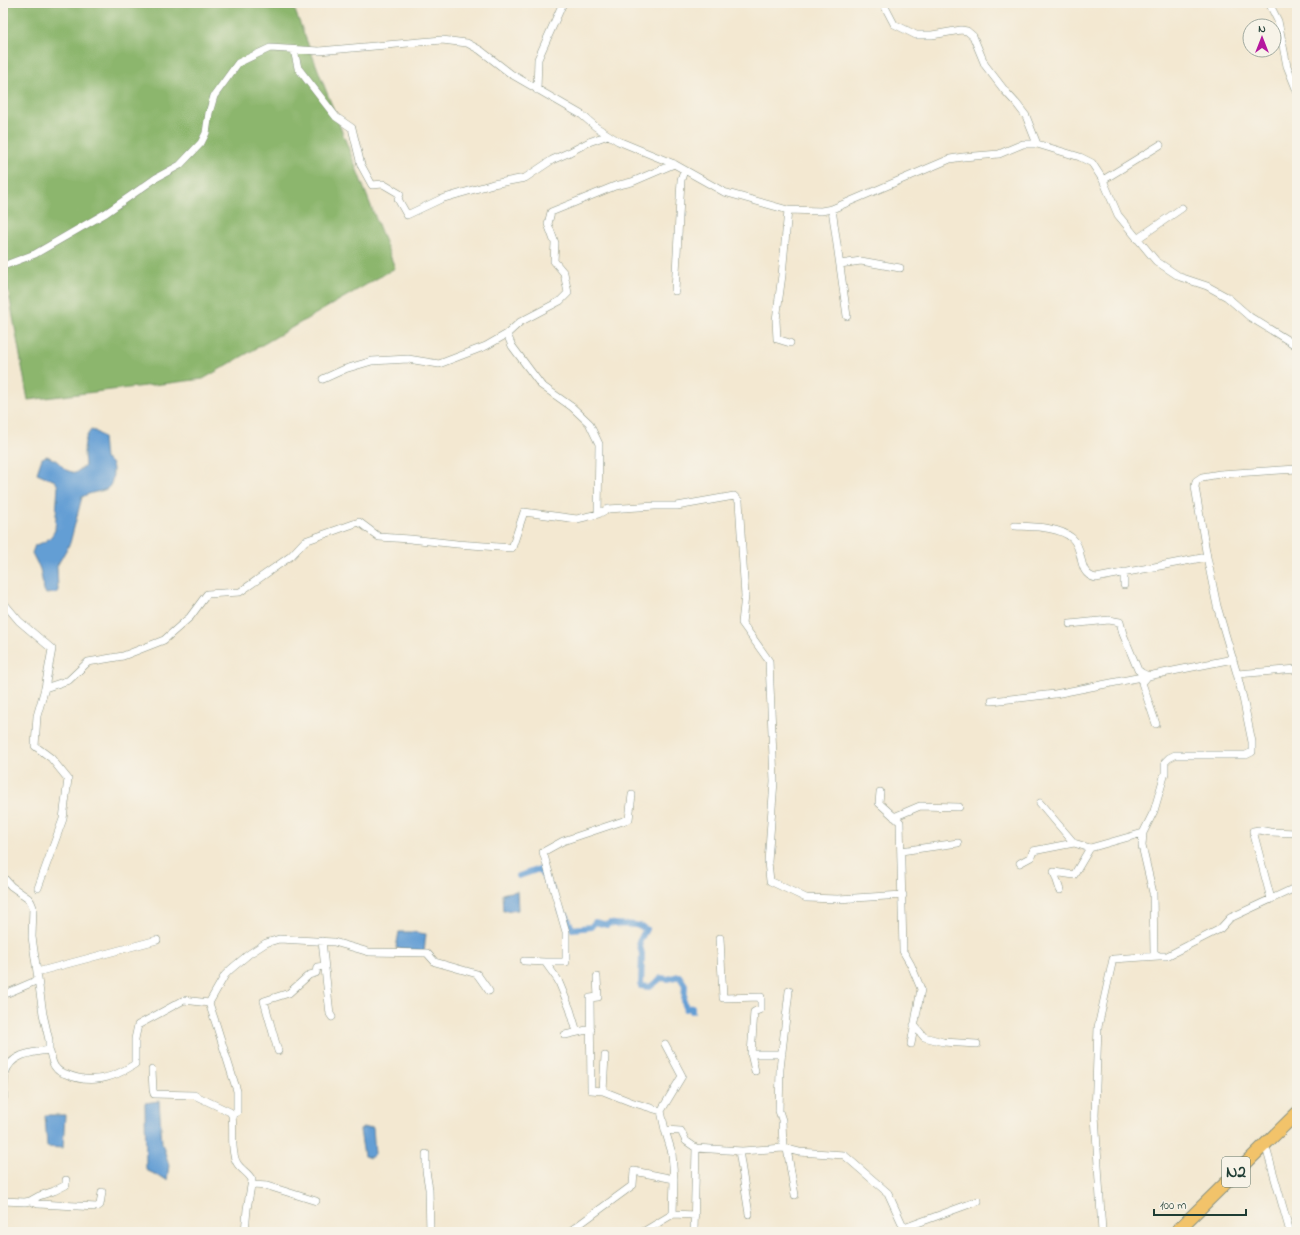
<svg xmlns="http://www.w3.org/2000/svg" width="1300" height="1235" viewBox="0 0 1300 1235" font-family="'Indie Flower',sans-serif">
<style>
.forest{fill:#8cb66d;stroke:#567a50}
.water{fill:#649ed4;stroke:#426e84}
.lines{fill:none;stroke-linecap:round;stroke-linejoin:round}
.canal{stroke:#649ed4;stroke-width:6}
.minor-casing{stroke:#899282;stroke-width:8}
.trunk-casing{stroke:#899282;stroke-width:14}
.minor{stroke:#fff;stroke-width:7}
.trunk{stroke:#f2c36a;stroke-width:12}
.labels{text-anchor:middle;dominant-baseline:central;stroke-width:3.5;stroke-linejoin:round;paint-order:stroke}
.shield{fill:#f7f3e8;stroke:#60746a;stroke-width:1}
.shield-label{font-size:17px;font-weight:bold;fill:#1f3d34}
</style>
<rect width="100%" height="100%" fill="#f7f3e8"/>
<filter id="ink" filterUnits="userSpaceOnUse"><feTurbulence type="fractalNoise" baseFrequency=".025" numOctaves="2"/><feDisplacementMap in="SourceGraphic" scale="8" xChannelSelector="R" yChannelSelector="G"/><feConvolveMatrix kernelMatrix="1 2 1 2 8 2 1 2 1" color-interpolation-filters="sRGB"/></filter>
<filter id="wash" filterUnits="userSpaceOnUse"><feTurbulence type="fractalNoise" baseFrequency=".012" numOctaves="4" result="noise"/><feDisplacementMap in="SourceGraphic" scale="16" xChannelSelector="R" yChannelSelector="G"/><feGaussianBlur stdDeviation="0.9" result="paint"/><feColorMatrix in="noise" values="0 0 0 0 0 0 0 0 0 0 0 0 0 0 0 0 0 1.4 0 .05"/><feComposite in="paint" operator="in"/></filter>
<g filter="url(#wash)">
<rect width="100%" height="100%" fill="#f3e8d1"/>
<path class="forest" d="M 3,3 L 292,3 L 395,268 L 203,379 L 28,400 L 3,261 Z"/>
<path class="water" d="M 91,430 L 95,431 L 103,437 L 105,459 C 110,461 113,464 113,470 C 113,497 100,487 82,497 L 70,543 L 57,566 L 58,591 L 56,593 L 46,594 L 44,590 L 40,569 L 32,553 L 35,545 C 44,543 51,539 55,530 L 58,486 L 55,481 L 37,473 L 42,458 L 47,456 L 57,461 L 66,470 L 75,473 L 85,466 C 84,454 82,440 91,430 Z
M 517,891 L 518,910 L 503,911 L 502,894 L 506,893 Z
M 399,932 L 412,932 L 426,934 L 424,951 L 396,948 Z
M 159,1101 L 162,1143 L 169,1165 L 167,1180 L 146,1170 L 145,1103 Z
M 45,1115 L 65,1115 L 63,1148 L 47,1147 Z
M 373,1127 L 375,1154 L 370,1158 L 364,1156 L 360,1130 L 363,1128 Z"/>
<g class="lines">
<path class="canal" d="M 519,876 L 539,869 L 552,890
M 561,910 L 564,915 L 567,916 L 572,929 L 591,927 L 595,922 L 607,925 L 610,923 C 622,927 633,921 646,929 L 639,942 L 642,954 L 641,986 L 650,987 L 661,978 L 668,979 L 679,976 L 685,985 L 684,1001 L 686,1009 L 692,1007 L 692,1011"/>
</g>
</g>
<g filter="url(#ink)">
<g class="lines">
<defs>
<path id="minor" d="M 883,3 L 894,24 L 916,35 L 932,35 L 961,30 L 967,31 L 973,36 L 985,65 L 1005,91 L 1016,103 L 1026,116 L 1037,144
M 1269,3 L 1278,21 L 1287,66 L 1297,91
M 294,50 L 298,68 L 336,117 L 352,128 L 361,165 L 372,185 L 383,184 L 400,194 L 398,199 L 407,215 L 441,199 L 493,184 L 525,178 L 552,160 L 570,152 L 589,142 L 608,135
M 537,90 L 538,59 L 563,3
M 1103,180 L 1160,145
M 832,209 L 847,316
M 788,210 L 782,275 L 776,320 L 777,339 L 790,343
M 1137,239 L 1182,208
M 840,264 L 861,261 L 900,268
M 3,266 L 35,254 L 106,213 L 156,178 L 180,165 L 201,143 L 206,133 L 209,113 L 214,96 L 238,63 L 270,48 L 319,51 L 442,40 L 467,43 L 480,50 L 511,74 L 582,115 L 596,127 L 618,141 L 674,164 L 724,192 L 788,210 L 821,211 L 832,209 L 950,159 L 963,157 L 999,154 L 1023,144 L 1037,144 L 1080,157 L 1092,163 L 1103,180 L 1118,215 L 1156,261 L 1180,277 L 1207,286 L 1227,297 L 1250,317 L 1297,346
M 675,291 L 681,180 L 684,170
M 507,334 L 512,346 L 541,385 L 572,407 L 589,423 L 599,444 L 598,514
M 323,379 L 345,369 L 372,361 L 408,359 L 439,364 L 486,346 L 507,334 L 520,322 L 560,301 L 568,293 L 564,273 L 554,261 L 555,243 L 548,224 L 551,212 L 615,186 L 632,182 L 674,164
M 1015,526 C 1032,527 1058,526 1072,538 C 1085,549 1076,574 1096,578 L 1207,557 L 1217,606 L 1237,674 L 1243,698 L 1252,742 L 1252,752 L 1246,755 L 1175,755 L 1169,758 L 1165,762 L 1165,773 L 1154,811 L 1143,833 L 1142,846 L 1153,893 L 1154,953 L 1159,956 L 1167,956 L 1220,929 L 1230,918 L 1297,887
M 1207,557 L 1195,487 L 1196,481 L 1202,477 L 1220,474 L 1297,469
M 1124,572 L 1124,585
M 3,602 L 19,621 L 52,649 L 45,688 L 37,716 L 35,746 L 51,758 L 68,779 L 63,819 L 38,888
M 1070,624 L 1109,620 L 1120,622 L 1123,634 L 1138,670 L 1142,673 L 1148,676 L 1233,659
M 1237,674 L 1297,669
M 1148,676 L 1142,683 L 1156,724
M 45,688 L 69,680 L 88,662 L 123,656 L 164,640 L 190,617 L 207,594 L 240,592 L 291,556 L 305,541 L 359,522 L 379,537 L 410,539 L 457,544 L 512,548 L 524,512 L 577,519 L 598,514 L 608,509 L 655,506 L 677,506 L 734,496 L 739,501 L 745,596 L 742,623 L 769,661 L 774,781 L 768,862 L 770,881 L 806,898 L 838,899 L 903,895
M 992,701 L 1055,694 L 1147,676
M 880,792 L 879,803 L 900,822 L 903,951 L 911,965 L 921,989 L 911,1044
M 1040,803 L 1074,843
M 894,817 L 920,806 L 959,807
M 1090,848 L 1143,833
M 901,851 L 958,843
M 1020,863 L 1031,857 L 1033,851 L 1074,843 L 1090,848 L 1074,875 L 1054,872 L 1060,890
M 3,877 L 11,886 L 28,898 L 31,902 L 33,907 L 32,937 L 43,1014 L 49,1040 L 49,1050 C 32,1052 10,1054 5,1074 C 4,1081 4,1089 4,1096
M 1271,899 L 1253,831 L 1259,830 L 1270,832 L 1297,833
M 720,938 L 723,998 L 761,997 L 761,1009 L 754,1012 L 751,1054 L 782,1054
M 322,941 L 330,1014 L 332,1017
M 524,961 L 545,962 L 558,980 L 570,1009 L 577,1032
M 545,962 L 566,962 L 566,932 L 543,852 L 563,841 L 629,819 L 632,795
M 37,972 L 157,940
M 597,977 L 598,997 L 590,998 L 591,1090 L 603,1091
M 3,995 L 38,980
M 209,1003 L 225,975 L 231,969 L 249,954 L 266,943 L 279,939 L 334,942 L 369,952 L 427,953 L 435,962 L 477,974 L 489,991
M 209,1003 L 216,1024 L 237,1091 L 237,1112 L 232,1115 C 234,1129 230,1152 237,1163 C 241,1170 249,1173 252,1180 L 247,1209 L 245,1232
M 914,1025 L 924,1037 L 943,1042 L 977,1044
M 565,1035 L 591,1029
M 49,1050 C 52,1056 51,1063 56,1068 C 58,1071 62,1073 66,1074 C 90,1085 114,1078 135,1064 L 135,1039 L 138,1025 L 184,1000 L 209,1003
M 278,1051 L 264,1001 L 289,993 L 309,975 L 316,973 L 317,967 L 324,966
M 751,1054 L 755,1071
M 605,1056 L 603,1091 L 631,1102 L 661,1111 L 665,1130
M 152,1070 L 153,1090 L 154,1094 L 194,1095 L 230,1112 L 232,1115
M 3,1096 L 3,1112
M 661,1111 L 682,1076 L 665,1044
M 1265,1144 L 1290,1232
M 783,1148 L 782,1120 L 779,1111 L 780,1069 L 789,991
M 787,1149 L 795,1195
M 739,1151 L 749,1214
M 426,1154 L 426,1171 L 429,1189 L 430,1232
M 252,1185 L 268,1186 L 316,1201
M 3,1201 L 25,1202 L 30,1201 L 39,1196 L 54,1191 L 66,1185 L 66,1180
M 30,1201 L 38,1204 L 97,1207 L 100,1205 L 102,1192
M 695,1215 L 673,1214 L 674,1179 L 672,1153 L 665,1130 L 681,1131 L 686,1141 L 696,1148 L 742,1151 L 783,1148 L 799,1152 L 844,1155 L 888,1193 L 904,1228 L 978,1201
M 569,1232 L 633,1185 L 634,1171 L 674,1179
M 643,1232 L 673,1214
M 694,1232 L 696,1148
M 1102,1232 L 1095,1115 L 1098,1027 L 1113,959 L 1159,956"/>
<path id="trunk" d="M 1176,1232 L 1297,1113"/>
</defs>
<use href="#minor" class="minor-casing"/>
<use href="#trunk" class="trunk-casing"/>
<use href="#minor" class="minor"/>
<use href="#trunk" class="trunk"/>
</g>
</g>
<g class="labels">
<rect class="shield" x="1222" y="1157" width="28" height="30" rx="3"/>
<g class="shield-label">
<text x="1236" y="1172">N2</text>
</g>
</g>
<rect width="1300" height="1235" fill="none" stroke="#f7f3e8" stroke-width="16"/>
<g transform="translate(1262 38)"><circle r="19" fill="#f7f3e8" stroke="#a1aaa0"/>
<path d="M0-3L7 15L0 10L-7 15Z" fill="#b5179e"/>
<text y="-6" font-size="11" font-weight="bold" text-anchor="middle" fill="#1f3d34">N</text>
</g>
<path d="M1154 1209v6h92v-6" fill="none" stroke="#1f3d34" stroke-width="2"/>
<text x="1160" y="1209" font-size="12" fill="#1f3d34" stroke="#f7f3e8" stroke-width="3" paint-order="stroke">100 m</text>
</svg>
